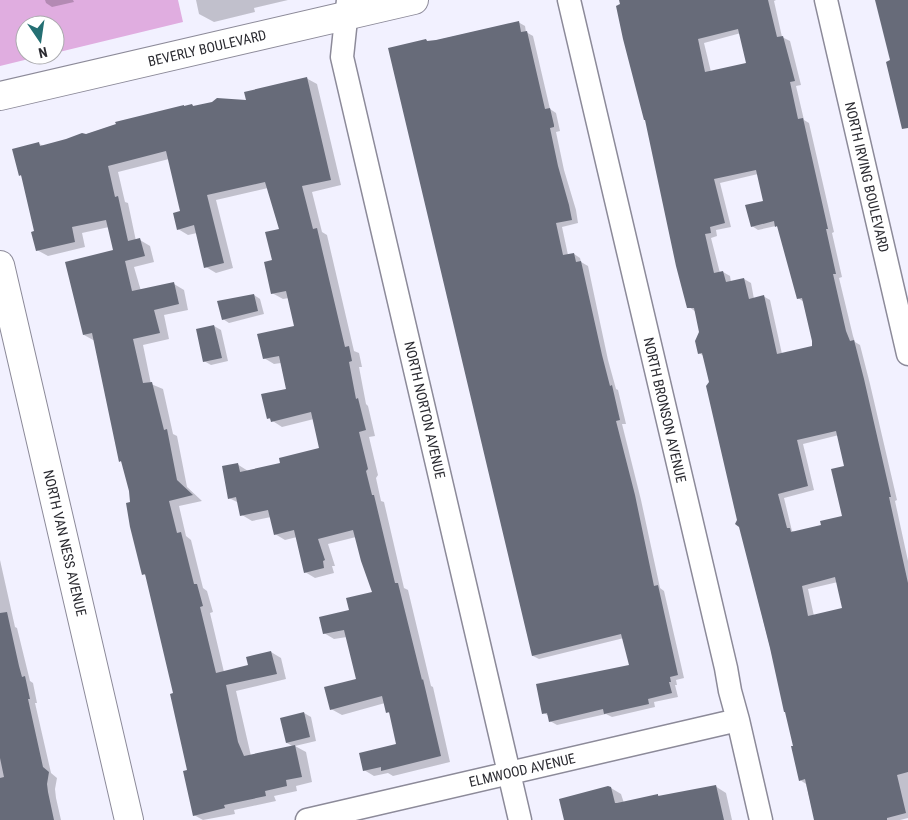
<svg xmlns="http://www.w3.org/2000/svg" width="908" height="820" viewBox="0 0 908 820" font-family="'Roboto Condensed',sans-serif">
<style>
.green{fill:#e0ade0}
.shadow{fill:#0003;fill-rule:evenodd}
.building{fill:#676b79;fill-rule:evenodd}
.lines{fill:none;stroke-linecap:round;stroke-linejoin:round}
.street-casing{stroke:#8c8a99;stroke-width:25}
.secondary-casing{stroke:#8c8a99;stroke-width:30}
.street{stroke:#fff;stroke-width:22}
.secondary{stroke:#fff;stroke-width:28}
.labels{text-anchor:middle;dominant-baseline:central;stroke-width:5;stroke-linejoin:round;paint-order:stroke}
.street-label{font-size:14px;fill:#2b2b31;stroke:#fff}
</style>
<rect width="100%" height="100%" fill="#f2f1ff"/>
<path class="green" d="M 0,0 L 178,0 L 183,22 L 55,53 L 55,25 L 25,25 L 25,55 L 45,55 L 0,66 Z"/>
<path class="shadow" d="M 45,0 L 73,0 L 74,2 L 52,7 L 46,3 Z
M 196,0 L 288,0 L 254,8 L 255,12 L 214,22 L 199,14 Z
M 628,0 L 776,0 L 774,1 L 782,37 L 790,41 L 801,85 L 796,86 L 804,120 L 809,123 L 834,232 L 832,233 L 842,277 L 839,278 L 853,336 L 855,342 L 860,345 L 870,384 L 897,500 L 895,501 L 908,561 L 908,818 L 900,820 L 815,820 L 806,784 L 800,780 L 795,746 L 738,520 L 704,356 L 699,353 L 700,332 L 696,312 L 689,307 ZM 741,33 L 748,64 L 711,72 L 704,43 ZM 758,174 L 764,201 L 752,226 L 758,230 L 776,226 L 778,227 L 798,298 L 804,302 L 813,341 L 813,347 L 782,354 L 770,300 L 763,296 L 754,299 L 751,283 L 744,279 L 731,282 L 730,276 L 723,272 L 720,273 L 711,238 L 717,236 L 716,230 L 731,227 L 720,183 ZM 839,435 L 846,467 L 844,517 L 822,526 L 795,532 L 792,531 L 784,498 L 814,490 L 803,444 ZM 838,582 L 844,609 L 814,616 L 808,589 Z
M 518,22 L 525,26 L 526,32 L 533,36 L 550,109 L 556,113 L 560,131 L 556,132 L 564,170 L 576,210 L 578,223 L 562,227 L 568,255 L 574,254 L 580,258 L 581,262 L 588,266 L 608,360 L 616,389 L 618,390 L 626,424 L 622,424 L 641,500 L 660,588 L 664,591 L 684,678 L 676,680 L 677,685 L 675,685 L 678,697 L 654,702 L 655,707 L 612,717 L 606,714 L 557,725 L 550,721 L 549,716 L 544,713 L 631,666 L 624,638 L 539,659 L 533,656 L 426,40 L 429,42 Z
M 306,78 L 317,84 L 341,185 L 312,192 L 322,232 L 327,235 L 354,351 L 359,353 L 362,367 L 359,367 L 366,404 L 368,406 L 375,436 L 369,437 L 378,475 L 376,478 L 381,501 L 384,502 L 404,588 L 408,590 L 431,686 L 433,687 L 450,762 L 393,776 L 388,773 L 374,776 L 364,770 L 398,745 L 391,714 L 387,712 L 385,703 L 342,715 L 331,709 L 358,680 L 347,637 L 334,639 L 324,633 L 374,593 L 356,537 L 328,544 L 335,566 L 332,566 L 334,573 L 315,578 L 305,572 L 297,537 L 285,540 L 275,534 L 271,517 L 252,521 L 242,515 L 239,503 L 229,498 L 237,464 L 248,471 L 281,464 L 320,449 L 314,419 L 282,427 L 268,418 L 287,390 L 281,363 L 274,364 L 264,358 L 295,327 L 289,298 L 283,299 L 272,293 L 273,261 L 280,229 L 268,188 L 216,200 L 233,268 L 216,273 L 206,267 L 197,233 L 188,235 L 178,229 L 182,212 L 169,159 L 118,172 L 125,202 L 128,203 L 136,241 L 140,240 L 150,246 L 154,262 L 134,267 L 141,291 L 174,284 L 184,290 L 188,310 L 164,315 L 169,339 L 143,345 L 151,384 L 163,389 L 173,434 L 177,436 L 187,487 L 202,501 L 179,506 L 186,536 L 191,540 L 203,588 L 207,591 L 213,612 L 210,613 L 224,672 L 250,666 L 271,652 L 281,658 L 286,679 L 236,691 L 251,756 L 294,747 L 287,743 L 281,719 L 304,713 L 311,717 L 316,741 L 295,746 L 306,752 L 312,782 L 296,786 L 297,791 L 274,796 L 276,801 L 234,810 L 235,814 L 203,820 L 194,815 L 189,771 L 175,694 L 147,576 L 143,574 L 130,491 L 123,462 L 120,461 L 95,341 L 84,335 L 114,251 L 109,227 L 82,233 L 85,247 L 48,256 L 37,250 L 36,232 L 23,177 L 20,175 L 39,144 L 44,146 L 192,105 L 195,107 L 247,101 Z
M 254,295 L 260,299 L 264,314 L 229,323 L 223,319 Z
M 214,326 L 221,330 L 228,361 L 211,365 L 204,361 Z
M 0,560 L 15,627 L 17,628 L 30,681 L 33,683 L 37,703 L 35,703 L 51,773 L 57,778 L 55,789 L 56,798 L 61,820 L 0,820 Z
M 715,786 L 726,793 L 732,820 L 566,820 L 611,788 L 621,794 L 624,803 L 658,795 L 660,797 Z"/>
<path class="building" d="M 619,0 L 768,0 L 777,37 L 783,36 L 795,81 L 790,82 L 798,119 L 803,118 L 828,229 L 826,229 L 836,274 L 833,274 L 846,331 L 850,341 L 854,340 L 864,379 L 891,497 L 889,497 L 908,583 L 908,772 L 897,775 L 906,813 L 887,818 L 887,820 L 814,820 L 805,779 L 799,781 L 791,746 L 793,746 L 785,712 L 784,712 L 770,648 L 739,527 L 735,524 L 737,520 L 706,386 L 709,382 L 702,353 L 698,354 L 695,341 L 699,332 L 694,308 L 687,308 L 676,266 L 645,120 L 644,120 L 623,39 L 616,6 L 620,4 ZM 738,29 L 746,63 L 705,72 L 698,39 ZM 756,170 L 763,201 L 745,205 L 751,227 L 774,221 L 775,227 L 777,226 L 797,299 L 802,298 L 812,341 L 812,346 L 777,354 L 764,295 L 749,299 L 744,278 L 726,282 L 723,271 L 714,273 L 705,234 L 711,233 L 710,227 L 725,223 L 714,179 ZM 836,431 L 844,466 L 831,469 L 842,516 L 820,521 L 821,525 L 791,532 L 790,528 L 787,528 L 778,494 L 808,486 L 797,440 ZM 835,577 L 842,608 L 808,616 L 802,586 Z
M 875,0 L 908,0 L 908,128 L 902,129 L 886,62 L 890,60 Z
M 519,21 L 521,32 L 527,31 L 545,109 L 550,108 L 554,125 L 554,127 L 550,128 L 558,166 L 569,205 L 572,220 L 556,223 L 563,255 L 574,253 L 576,262 L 581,261 L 602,355 L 610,386 L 612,385 L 620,420 L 616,421 L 635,495 L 654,586 L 658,585 L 678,675 L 670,677 L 671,682 L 669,682 L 672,693 L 648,699 L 649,704 L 604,714 L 603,709 L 549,722 L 547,713 L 542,714 L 536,684 L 629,665 L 621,634 L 532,656 L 388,48 L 426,39 L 427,41 L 436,40 Z
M 307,77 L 331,180 L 302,186 L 313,229 L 317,228 L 345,347 L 349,346 L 352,361 L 349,362 L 356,399 L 358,398 L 366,430 L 359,432 L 368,469 L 366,471 L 372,495 L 374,495 L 395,583 L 398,583 L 422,680 L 423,679 L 441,756 L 381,771 L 381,767 L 363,771 L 359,753 L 396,744 L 389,712 L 386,713 L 382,696 L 330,710 L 324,687 L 356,679 L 344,630 L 323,634 L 319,617 L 349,610 L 346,598 L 372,592 L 361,561 L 353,530 L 318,539 L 325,560 L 323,561 L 324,568 L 304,573 L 294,530 L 274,535 L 268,510 L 240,516 L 236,497 L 228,499 L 222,466 L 238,463 L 240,472 L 280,463 L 279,458 L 319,448 L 311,412 L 271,422 L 270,418 L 267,419 L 261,394 L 286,389 L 279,356 L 263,359 L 257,334 L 294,326 L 286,291 L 271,294 L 264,262 L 272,260 L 265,232 L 279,229 L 265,182 L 207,195 L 224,263 L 204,268 L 194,225 L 177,230 L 173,213 L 180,211 L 166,151 L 108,166 L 115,197 L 118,196 L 128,241 L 140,238 L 145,256 L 125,261 L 132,291 L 174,282 L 179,304 L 154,310 L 160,333 L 133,339 L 143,383 L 152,382 L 164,430 L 167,429 L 177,480 L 193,495 L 169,501 L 177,533 L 181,532 L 194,584 L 197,584 L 203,606 L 200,607 L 216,673 L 248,665 L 246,657 L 271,651 L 277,674 L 226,685 L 238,742 L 244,756 L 295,745 L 302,777 L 286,780 L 287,786 L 265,791 L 266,796 L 224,805 L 225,808 L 193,816 L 183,771 L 187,770 L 170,694 L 173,693 L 145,574 L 142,575 L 130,527 L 126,503 L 130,502 L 129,491 L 121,461 L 119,462 L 92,333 L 83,335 L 65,262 L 113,250 L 106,220 L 72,227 L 75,242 L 36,251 L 31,232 L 34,231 L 21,175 L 19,176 L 12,149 L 39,142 L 40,146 L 66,139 L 82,133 L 86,134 L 116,124 L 115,122 L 184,105 L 184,106 L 192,104 L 193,106 L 212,102 L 217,98 L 246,100 L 244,92 Z
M 254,294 L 258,311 L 222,320 L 217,301 Z
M 214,325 L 222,358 L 203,362 L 196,329 Z
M 7,612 L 19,666 L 22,677 L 25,676 L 30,699 L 28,699 L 43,767 L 49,772 L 47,784 L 48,792 L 54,820 L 0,820 L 0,778 L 4,777 L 0,758 L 0,613 Z
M 304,712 L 310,737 L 286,743 L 280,718 Z
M 716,785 L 724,820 L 564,820 L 559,799 L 608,786 L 611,787 L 615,803 L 617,803 L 658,794 L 658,796 Z"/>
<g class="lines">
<defs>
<path id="street" d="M 348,0 L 342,57 L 520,820
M 569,0 L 726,668 L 730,691 L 738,720 L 761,820
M 826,0 L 908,354
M 307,820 L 738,720"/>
<path id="secondary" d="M 0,96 L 414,0
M 0,265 L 129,820"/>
</defs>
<use href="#street" class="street-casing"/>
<use href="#secondary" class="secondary-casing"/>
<use href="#street" class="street"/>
<use href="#secondary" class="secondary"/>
</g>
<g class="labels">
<g class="street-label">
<text transform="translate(207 48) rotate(-13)">BEVERLY BOULEVARD</text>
<text transform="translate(867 177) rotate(77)">NORTH IRVING BOULEVARD</text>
<text transform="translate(425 410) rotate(77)">NORTH NORTON AVENUE</text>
<text transform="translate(665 410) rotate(77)">NORTH BRONSON AVENUE</text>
<text transform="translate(65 543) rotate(77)">NORTH VAN NESS AVENUE</text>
<text transform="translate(522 770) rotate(-13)">ELMWOOD AVENUE</text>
</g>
</g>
<g transform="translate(40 40) rotate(167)"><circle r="24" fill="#ffffff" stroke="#aaaaad"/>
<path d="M0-4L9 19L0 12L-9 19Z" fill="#246f73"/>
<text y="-8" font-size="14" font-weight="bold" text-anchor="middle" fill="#2b2b31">N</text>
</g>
</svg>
